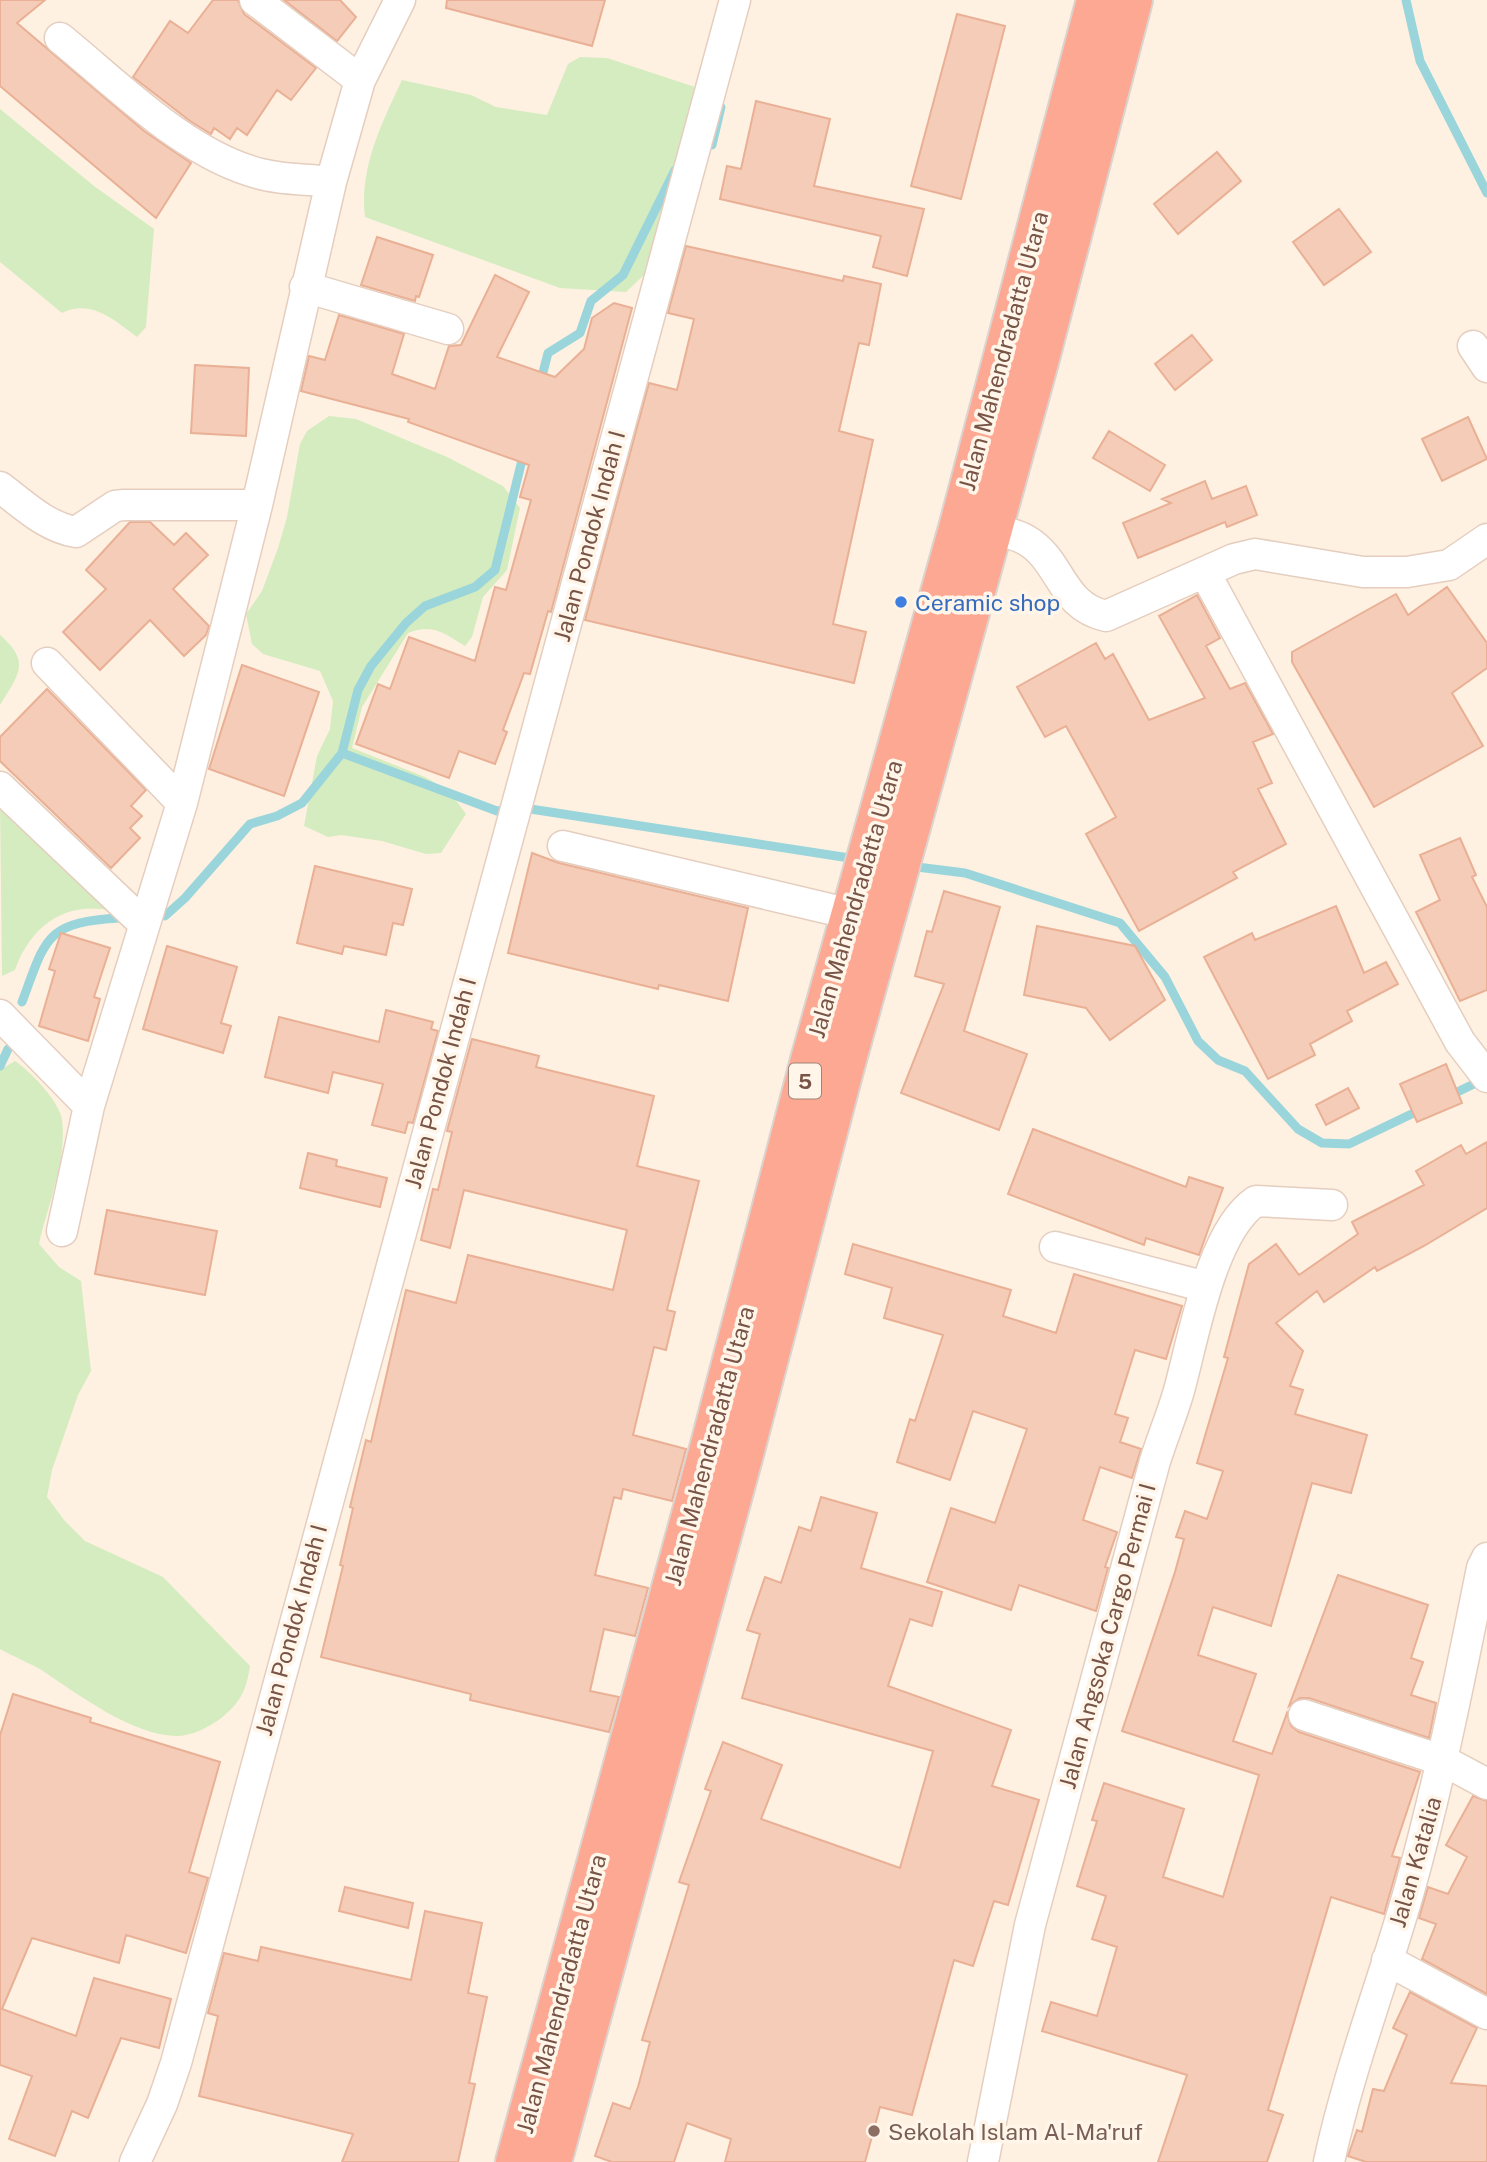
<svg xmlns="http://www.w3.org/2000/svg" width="1487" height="2162" viewBox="0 0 1487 2162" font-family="'Public Sans',sans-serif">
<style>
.green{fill:#d4ecbf}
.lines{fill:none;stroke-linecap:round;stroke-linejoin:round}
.stream{stroke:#9ad5db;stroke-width:9}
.building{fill:#f5ccb7;stroke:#e9b096;stroke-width:2}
.minor-casing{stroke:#e5cebf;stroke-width:33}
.highway-casing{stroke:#dcd3cf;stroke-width:42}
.minor{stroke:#fff;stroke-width:30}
.highway{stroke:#fda893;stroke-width:38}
.shop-dot{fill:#3f7fe0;stroke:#fff5e9;stroke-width:2.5}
.education-dot{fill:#8d6e63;stroke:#fff5e9;stroke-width:2.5}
.labels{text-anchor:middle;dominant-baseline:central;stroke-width:7;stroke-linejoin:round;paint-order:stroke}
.shield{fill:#fff5e9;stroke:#a08477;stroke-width:2}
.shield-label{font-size:21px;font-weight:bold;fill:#775446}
.street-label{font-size:23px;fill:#775446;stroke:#fff5e9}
.shop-label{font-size:23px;fill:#366cbe;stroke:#fff5e9;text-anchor:start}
.education-label{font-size:23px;fill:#785e54;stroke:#fff5e9;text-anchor:start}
</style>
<rect width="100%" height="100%" fill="#fef1e1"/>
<path class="green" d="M 580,57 L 607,58 L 698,88 L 644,275 L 626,292 L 560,288 L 365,217 C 359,168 382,123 402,80 L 471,95 L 496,107 L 547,115 L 568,64 Z
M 0,109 L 94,186 L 154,229 L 146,327 L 137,337 C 113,319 91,299 62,313 L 0,262 Z
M 329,416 L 356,419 L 447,457 L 503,486 L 520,508 L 507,570 L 483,597 L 472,637 L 465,646 C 444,633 432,623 408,633 L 362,707 L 352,748 L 425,777 L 449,791 L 466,814 L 441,853 L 426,854 L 382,841 L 341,835 L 328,837 L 304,826 L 317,756 L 330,729 L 333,701 L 320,671 L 263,654 L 252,644 L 246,614 L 262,591 L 278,548 L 287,517 L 300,444 L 307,431 Z
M 0,635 C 31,662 19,674 0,705 Z
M 0,799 L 112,911 C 65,900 30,927 15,970 L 2,976 Z
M 15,1061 C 30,1071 60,1102 62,1120 C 67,1161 48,1204 39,1244 L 59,1267 L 81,1281 L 91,1371 L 78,1395 L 52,1470 L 47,1497 L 64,1520 L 85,1541 L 163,1577 L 250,1666 C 246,1691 241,1702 220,1719 C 207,1728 192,1736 176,1736 C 132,1735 79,1695 43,1671 C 30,1663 14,1657 0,1649 L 0,1070 Z"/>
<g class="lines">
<path class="stream" d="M 1406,0 L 1420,61 L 1487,193
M 712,145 L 721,107
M 540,384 L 548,353 L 580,333 L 591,301 L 623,275 L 675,170
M 342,753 L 497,811 L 524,808 L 856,859
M 909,866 L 965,873 L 1120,923 L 1165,977 L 1198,1041 L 1218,1060 L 1245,1071 L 1298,1129 L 1322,1143 L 1349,1144 L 1422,1109
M 165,916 L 185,898 L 250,824 L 277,816 L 302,803 L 342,753 L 358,690 L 371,666 L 406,623 L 425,606 L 475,587 L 495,570 L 524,452
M 22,1002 C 46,938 45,922 120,918
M 0,1066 L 8,1049
M 1447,1097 L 1482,1080"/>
</g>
<path class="building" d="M 0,0 L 45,0 L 17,23 L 144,131 L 191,163 L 156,218 L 0,86 Z
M 213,0 L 238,0 L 244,14 L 316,68 L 291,100 L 277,90 L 247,135 L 237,128 L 230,139 L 214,128 L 211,134 L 190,121 L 133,77 L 170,21 L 188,33 Z
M 284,0 L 340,0 L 356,17 L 337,41 Z
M 447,0 L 605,0 L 592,46 L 446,8 Z
M 957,14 L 1005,26 L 961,199 L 911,186 Z
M 756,101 L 830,119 L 814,186 L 924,209 L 907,276 L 873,267 L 881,236 L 720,199 L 727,166 L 741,169 Z
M 1217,152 L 1241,181 L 1178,234 L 1154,204 Z
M 1339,209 L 1371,252 L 1324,285 L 1293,242 Z
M 377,237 L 433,255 L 419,297 L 416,296 L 415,301 L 361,285 Z
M 686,246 L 843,281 L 844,276 L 881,284 L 869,345 L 859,343 L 839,431 L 873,440 L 833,624 L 866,632 L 854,683 L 585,620 L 649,383 L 677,390 L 694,319 L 668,313 Z
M 495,275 L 529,292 L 497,357 L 555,377 L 584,349 L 592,318 L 614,303 L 632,308 L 551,612 L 548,611 L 530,674 L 524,673 L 503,730 L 507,732 L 495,764 L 459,751 L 449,778 L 356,744 L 378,684 L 390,689 L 409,637 L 475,661 L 495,587 L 506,590 L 531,500 L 520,497 L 529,465 L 408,422 L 409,419 L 301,391 L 309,356 L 325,360 L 339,315 L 404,334 L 392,374 L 435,389 L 449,346 L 461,345 Z
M 1192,335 L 1212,360 L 1175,390 L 1155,364 Z
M 195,365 L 249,368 L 246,436 L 191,433 Z
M 1468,417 L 1487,459 L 1442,481 L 1422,439 Z
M 1109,431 L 1165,465 L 1150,491 L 1093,458 Z
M 1205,481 L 1212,499 L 1246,486 L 1257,515 L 1227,527 L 1225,522 L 1138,558 L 1123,523 L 1171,503 L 1162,499 Z
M 130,522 L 150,522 L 174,545 L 186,533 L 208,555 L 173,589 L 209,626 L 206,635 L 184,656 L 150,620 L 100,670 L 63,632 L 106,589 L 86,570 Z
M 1447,587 L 1487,643 L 1487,668 L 1452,693 L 1483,746 L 1374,807 L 1292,662 L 1292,652 L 1396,594 L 1408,615 Z
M 1197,595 L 1220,638 L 1206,646 L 1230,689 L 1245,683 L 1273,734 L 1253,742 L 1272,783 L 1258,789 L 1286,844 L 1233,872 L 1237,878 L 1139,931 L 1086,834 L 1116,817 L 1066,726 L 1045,737 L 1017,687 L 1096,643 L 1105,659 L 1113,654 L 1149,720 L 1205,698 L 1159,616 Z
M 242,665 L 319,692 L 284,796 L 209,769 Z
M 47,689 L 146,790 L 131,806 L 142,816 L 130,828 L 140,838 L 111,868 L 0,761 L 0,737 Z
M 1460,838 L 1476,875 L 1472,877 L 1487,907 L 1487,990 L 1460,1001 L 1416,912 L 1440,900 L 1420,855 Z
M 532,853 L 559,863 L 748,908 L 728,1001 L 659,985 L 658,989 L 508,953 Z
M 315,866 L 412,889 L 403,925 L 393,923 L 386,955 L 344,946 L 342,954 L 297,943 Z
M 944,891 L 1000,907 L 964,1031 L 1027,1054 L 999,1130 L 901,1093 L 944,984 L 915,976 L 927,931 L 932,932 Z
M 1336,906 L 1364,973 L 1386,962 L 1398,984 L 1347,1011 L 1352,1021 L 1310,1044 L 1315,1055 L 1268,1079 L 1204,957 L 1252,933 L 1255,940 Z
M 1037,926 L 1135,946 L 1165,1000 L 1110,1040 L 1086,1008 L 1024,995 Z
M 61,933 L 110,948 L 94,997 L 100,999 L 88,1041 L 39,1026 L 55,971 L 49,969 Z
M 167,946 L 237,967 L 221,1023 L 231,1026 L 223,1053 L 143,1029 Z
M 386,1010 L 433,1022 L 431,1029 L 438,1031 L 413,1123 L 408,1122 L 405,1133 L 372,1125 L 383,1084 L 333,1072 L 328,1093 L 265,1077 L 279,1017 L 379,1042 Z
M 472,1039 L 539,1056 L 536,1067 L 654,1096 L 637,1166 L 699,1181 L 667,1310 L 675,1312 L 666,1350 L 654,1347 L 633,1435 L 686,1449 L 672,1501 L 623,1489 L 621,1499 L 614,1497 L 595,1575 L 648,1588 L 635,1636 L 604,1629 L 590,1691 L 619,1697 L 609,1732 L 470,1700 L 471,1694 L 321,1657 L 343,1566 L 340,1565 L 353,1508 L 350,1507 L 366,1440 L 371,1442 L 406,1290 L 456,1303 L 468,1255 L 613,1290 L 627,1230 L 615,1227 L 464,1190 L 450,1248 L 421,1240 L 433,1189 L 438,1190 L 452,1132 L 447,1131 Z
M 1446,1064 L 1462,1103 L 1417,1122 L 1400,1084 Z
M 1348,1088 L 1359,1108 L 1326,1125 L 1316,1105 Z
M 1033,1129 L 1186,1187 L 1189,1177 L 1223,1188 L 1199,1255 L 1146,1238 L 1144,1245 L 1008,1194 Z
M 1487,1142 L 1487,1208 L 1424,1246 L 1377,1271 L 1375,1267 L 1324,1302 L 1317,1291 L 1276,1323 L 1303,1351 L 1290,1386 L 1303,1390 L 1295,1414 L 1367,1435 L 1351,1493 L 1312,1483 L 1271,1626 L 1213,1607 L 1198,1655 L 1256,1674 L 1233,1741 L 1272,1754 L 1287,1713 L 1291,1726 L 1299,1732 L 1420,1772 L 1392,1856 L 1400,1858 L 1384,1914 L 1331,1897 L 1268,2110 L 1283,2115 L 1267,2162 L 1158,2162 L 1187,2075 L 1042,2031 L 1051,2002 L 1097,2016 L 1117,1947 L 1092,1939 L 1106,1896 L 1077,1886 L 1097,1821 L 1092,1820 L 1104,1783 L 1184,1809 L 1163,1877 L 1223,1897 L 1259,1775 L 1122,1731 L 1175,1572 L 1184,1539 L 1176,1537 L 1185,1511 L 1207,1519 L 1223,1471 L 1197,1463 L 1228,1358 L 1224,1357 L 1249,1264 L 1276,1244 L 1299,1275 L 1358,1234 L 1352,1222 L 1424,1185 L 1416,1171 L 1461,1145 L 1466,1154 Z
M 308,1153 L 337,1160 L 336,1166 L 387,1178 L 380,1207 L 300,1188 Z
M 107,1210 L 217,1231 L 205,1295 L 95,1274 Z
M 853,1244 L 1011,1290 L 1003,1316 L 1056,1333 L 1074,1274 L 1182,1306 L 1166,1359 L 1135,1350 L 1115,1414 L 1128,1418 L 1120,1442 L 1141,1449 L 1132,1478 L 1100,1467 L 1083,1520 L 1117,1532 L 1105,1567 L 1108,1568 L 1096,1611 L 1019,1585 L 1011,1610 L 927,1582 L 951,1508 L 995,1523 L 1027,1429 L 973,1411 L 950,1480 L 897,1462 L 910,1419 L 915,1421 L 943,1335 L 884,1318 L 892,1288 L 845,1274 Z
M 821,1497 L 877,1513 L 861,1568 L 942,1592 L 932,1626 L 910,1619 L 888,1686 L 1011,1730 L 992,1786 L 1039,1800 L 1008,1905 L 994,1901 L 973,1966 L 954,1960 L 912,2115 L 880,2107 L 865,2162 L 725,2162 L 731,2139 L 687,2123 L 674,2162 L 612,2162 L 595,2156 L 613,2103 L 630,2109 L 638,2087 L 650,2042 L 642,2040 L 689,1885 L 679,1882 L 711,1791 L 705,1789 L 723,1742 L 782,1765 L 761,1819 L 900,1868 L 933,1751 L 742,1698 L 760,1634 L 747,1630 L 765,1577 L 781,1583 L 799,1527 L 811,1531 Z
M 1338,1575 L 1428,1605 L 1411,1658 L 1423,1662 L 1411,1695 L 1436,1703 L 1429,1738 L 1309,1698 L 1300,1698 L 1289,1706 Z
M 13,1694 L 91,1718 L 90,1722 L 220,1762 L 189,1872 L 208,1878 L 186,1953 L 126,1935 L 119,1963 L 32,1938 L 2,2009 L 76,2036 L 94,1978 L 171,1999 L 159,2048 L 121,2038 L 88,2118 L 72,2111 L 55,2156 L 9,2139 L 32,2076 L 0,2065 L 0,1735 Z
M 1473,1796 L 1487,1801 L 1487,1994 L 1422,1959 L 1436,1924 L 1419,1918 L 1428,1887 L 1448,1894 L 1467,1857 L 1446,1845 Z
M 345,1887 L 413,1903 L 408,1928 L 339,1911 Z
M 425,1911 L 482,1923 L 468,1993 L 487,1997 L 469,2083 L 475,2084 L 458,2162 L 342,2162 L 353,2134 L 199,2096 L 218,2016 L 208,2013 L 224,1953 L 258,1961 L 261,1947 L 411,1980 Z
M 1410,1992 L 1477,2028 L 1451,2083 L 1487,2086 L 1487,2162 L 1366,2162 L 1348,2156 L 1357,2130 L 1362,2132 L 1373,2089 L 1384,2091 L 1407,2035 L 1393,2028 Z"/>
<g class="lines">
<defs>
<path id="minor" d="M 255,0 L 360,80
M 60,38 C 118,85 187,156 261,174 C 283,180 308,179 331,182
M 305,287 L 448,329
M 1473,346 L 1487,367
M 0,487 C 24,505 46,527 76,532 L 115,506 L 124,505 L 257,505
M 974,524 C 990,529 1012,532 1026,540 C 1062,561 1060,606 1106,616 L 1234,559 L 1255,554 L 1363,572 L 1407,572 L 1449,565 L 1487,539
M 1205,573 L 1460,1042 L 1487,1077
M 47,663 L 182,803
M 0,787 L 143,923
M 563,846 L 851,914
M 0,1015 L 89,1106
M 62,1231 L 89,1106 L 182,803 L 257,505 L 331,182 L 360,80 L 400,0
M 1055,1247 L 1206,1287
M 1304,1715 L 1444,1761 L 1487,1784
M 1387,1960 L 1487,2014
M 135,2162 L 162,2104 L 176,2063 L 735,0
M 983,2162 L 1030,1925 L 1155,1461 C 1162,1439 1171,1417 1178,1394 C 1193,1342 1210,1232 1256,1201 L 1332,1205
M 1329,2162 C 1349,2069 1383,1982 1409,1891 C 1439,1784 1460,1677 1482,1568 L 1487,1558"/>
<path id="highway" d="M 515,2162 L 710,1445 L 810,1060 L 960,521 L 1096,0
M 552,2162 L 744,1454 L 844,1070 L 1039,362 L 1133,0"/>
</defs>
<use href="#minor" class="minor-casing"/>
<use href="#highway" class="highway-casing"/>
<use href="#minor" class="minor"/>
<use href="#highway" class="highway"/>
</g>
<circle class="shop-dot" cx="901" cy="602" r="7"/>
<circle class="education-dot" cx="874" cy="2131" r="7"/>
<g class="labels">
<rect class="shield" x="789" y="1063.5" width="32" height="35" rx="5"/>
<g class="shield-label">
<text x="805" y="1081">5</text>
</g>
<g class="street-label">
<text transform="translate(1003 351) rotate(-75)">Jalan Mahendradatta Utara</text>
<text transform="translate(589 536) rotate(-75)">Jalan Pondok Indah I</text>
<text transform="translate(855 899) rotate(-74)">Jalan Mahendradatta Utara</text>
<text transform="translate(440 1083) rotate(-75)">Jalan Pondok Indah I</text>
<text transform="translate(709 1446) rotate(-75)">Jalan Mahendradatta Utara</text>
<text transform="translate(291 1630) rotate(-75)">Jalan Pondok Indah I</text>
<text transform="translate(1107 1636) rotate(-75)">Jalan Angsoka Cargo Permai I</text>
<text transform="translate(1415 1862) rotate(-74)">Jalan Katalia</text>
<text transform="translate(561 1994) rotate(-75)">Jalan Mahendradatta Utara</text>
</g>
<g class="shop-label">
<text x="915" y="602">Ceramic shop</text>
</g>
<g class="education-label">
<text x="888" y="2131">Sekolah Islam Al-Ma'ruf</text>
</g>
</g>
</svg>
